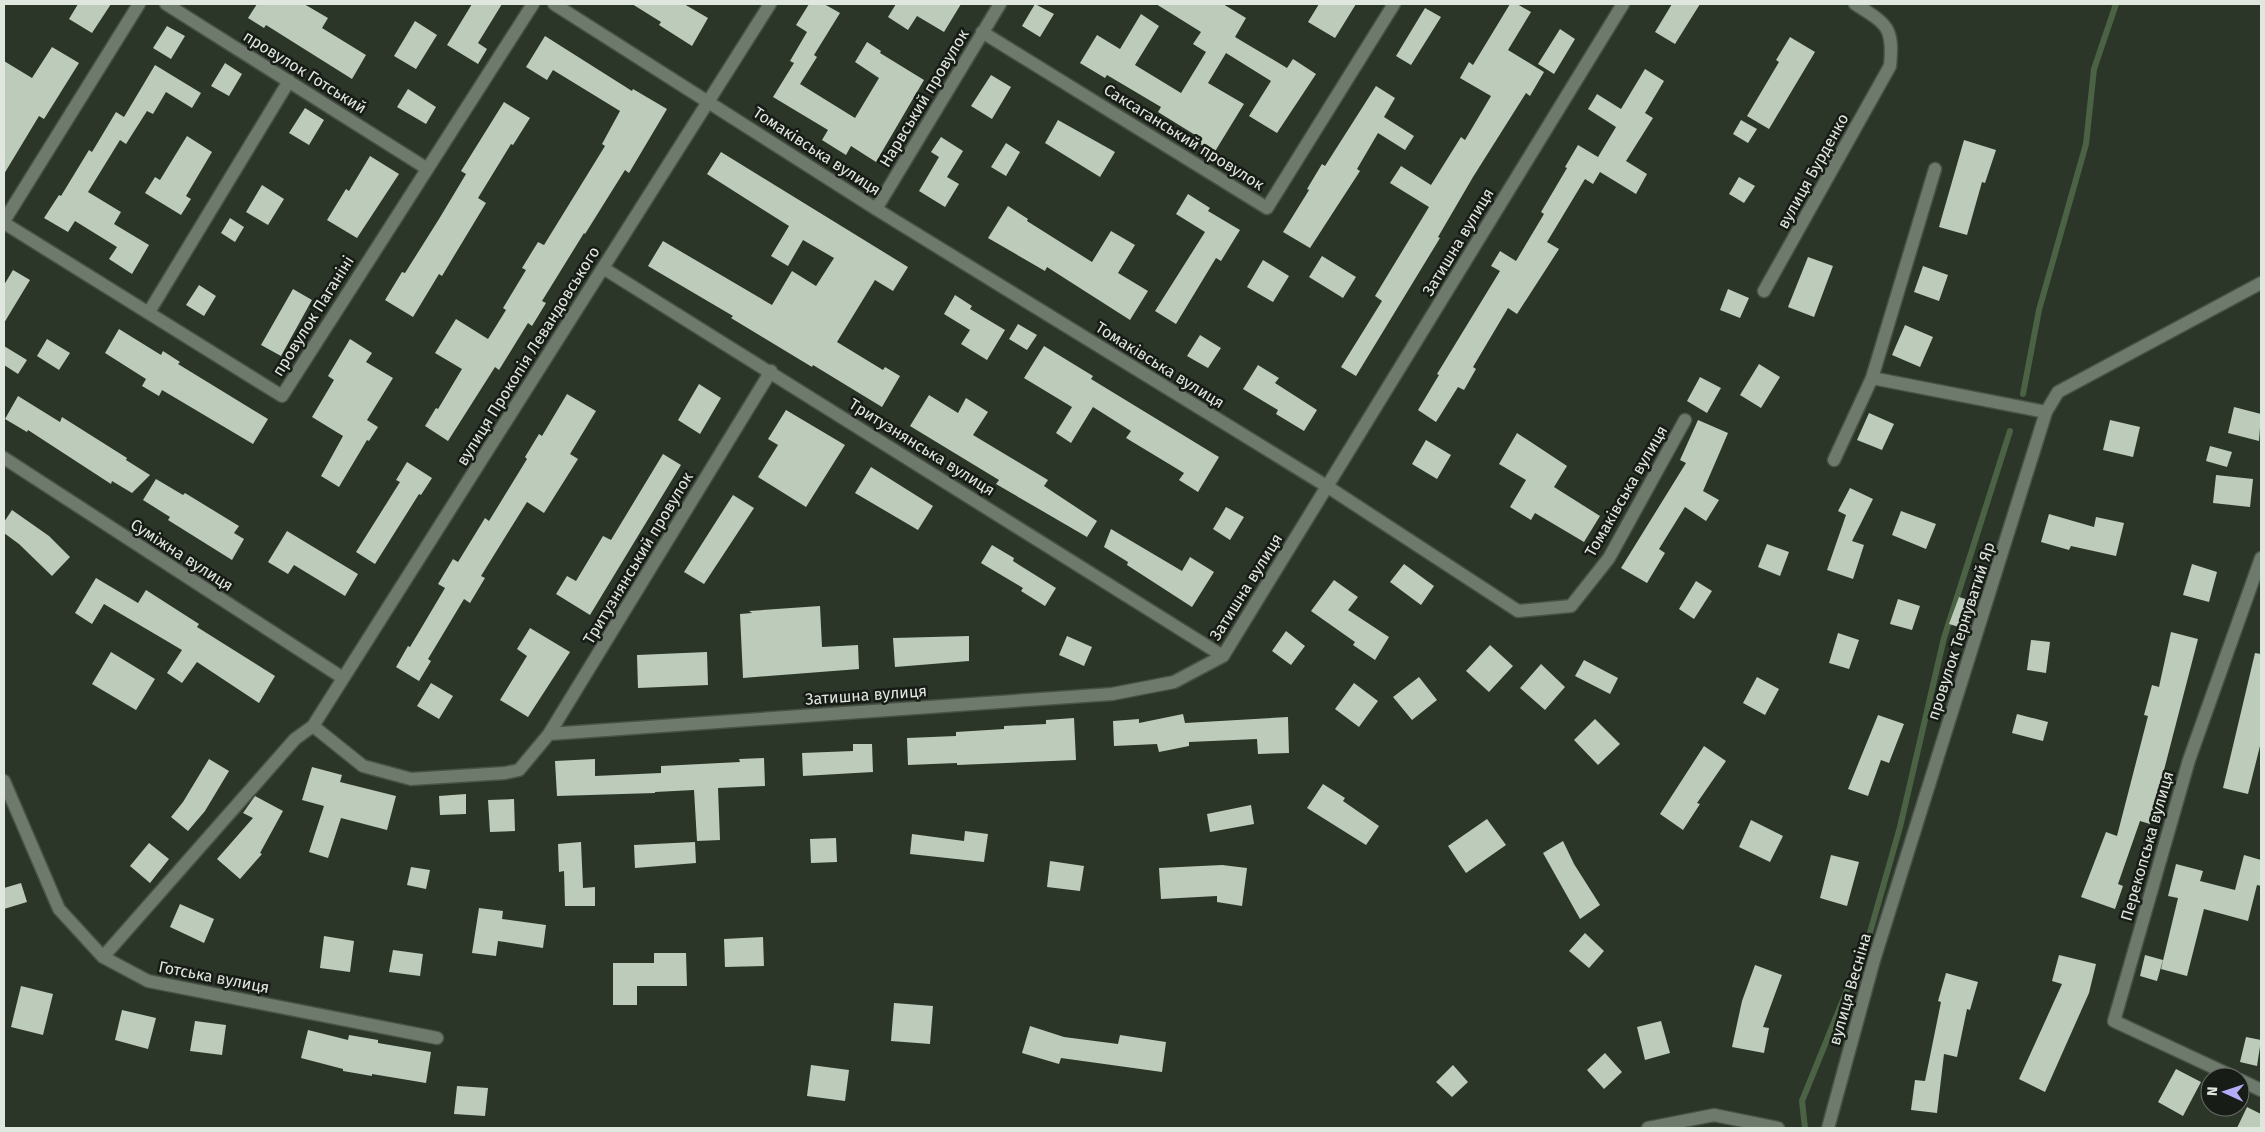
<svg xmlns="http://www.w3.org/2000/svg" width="2265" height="1132" viewBox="0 0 2265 1132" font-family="'Fira Sans',sans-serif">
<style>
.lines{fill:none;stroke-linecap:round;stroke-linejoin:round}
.stream{stroke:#4b6344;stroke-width:6}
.building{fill:#bdcbba}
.minor-casing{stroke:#485246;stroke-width:15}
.minor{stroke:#6e7a6b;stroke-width:12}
.labels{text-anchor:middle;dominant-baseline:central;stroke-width:5;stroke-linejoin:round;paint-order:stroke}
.street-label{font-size:16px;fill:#e0e7de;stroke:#171c16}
</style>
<rect width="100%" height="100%" fill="#2b3628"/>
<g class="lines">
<path class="stream" d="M 2023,394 L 2039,310 L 2086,144 L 2094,69 L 2116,4
M 1805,1128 L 1802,1101 L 1869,936 L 1900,827 L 1944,638 L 2010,431"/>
</g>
<path class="building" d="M 78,4 L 111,4 L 92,33 L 69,19 Z
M 257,4 L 304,4 L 328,18 L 322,28 L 366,55 L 352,79 L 266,25 L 264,28 L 248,18 Z
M 472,4 L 502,4 L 478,43 L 487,49 L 478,64 L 447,45 Z
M 632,4 L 684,4 L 708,18 L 692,46 L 659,25 L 661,22 Z
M 809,4 L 824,4 L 840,13 L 814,55 L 817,57 L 800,84 L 855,118 L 879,78 L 855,62 L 867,42 L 881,51 L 880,53 L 924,80 L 876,162 L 851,146 L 846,155 L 822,140 L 828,130 L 773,97 L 794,63 L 790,61 L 807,32 L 796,25 Z
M 896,4 L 961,4 L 944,32 L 917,16 L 908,30 L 888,17 Z
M 1035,4 L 1054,14 L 1040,37 L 1022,26 Z
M 1156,4 L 1223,4 L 1246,18 L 1235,37 L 1287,68 L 1293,59 L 1316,74 L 1277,133 L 1249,116 L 1271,81 L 1226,53 L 1208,83 L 1244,104 L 1214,153 L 1197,142 L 1200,138 L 1158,112 L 1161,107 L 1107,75 L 1105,78 L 1080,63 L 1097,35 L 1120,49 L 1141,14 L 1159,26 L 1135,65 L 1181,93 L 1206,52 L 1193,44 L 1201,32 Z
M 1319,4 L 1356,4 L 1335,38 L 1308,22 Z
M 1510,4 L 1517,4 L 1531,12 L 1508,50 L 1544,72 L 1530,96 L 1526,93 L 1473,177 L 1438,237 L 1440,238 L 1356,376 L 1341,367 L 1382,301 L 1375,296 L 1429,207 L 1390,183 L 1401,166 L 1431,185 L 1461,137 L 1465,140 L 1491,96 L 1460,78 L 1469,62 L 1473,65 Z
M 1672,4 L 1700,4 L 1675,44 L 1655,32 Z
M 1425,8 L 1441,17 L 1411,65 L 1396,56 Z
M 415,21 L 437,35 L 416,69 L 394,56 Z
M 167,26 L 185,36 L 171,59 L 153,48 Z
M 1560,29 L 1575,39 L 1554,74 L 1538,64 Z
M 545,36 L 632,91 L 633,89 L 667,109 L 629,173 L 625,170 L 585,234 L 584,233 L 542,301 L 546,303 L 532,326 L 528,323 L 499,370 L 495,367 L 448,441 L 425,426 L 436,408 L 438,409 L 462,369 L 435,353 L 456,319 L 488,339 L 506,310 L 503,308 L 526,270 L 522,268 L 538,242 L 544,245 L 605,146 L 602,144 L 620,111 L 553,70 L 547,80 L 526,67 Z
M 1790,37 L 1815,52 L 1769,129 L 1747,116 L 1779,62 L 1776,60 Z
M 52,47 L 79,63 L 44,119 L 39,116 L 4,174 L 4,61 L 32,78 Z
M 225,63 L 242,74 L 229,96 L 211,86 Z
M 155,65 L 201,93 L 192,108 L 166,92 L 153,114 L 147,111 L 126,144 L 120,140 L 88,192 L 121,212 L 114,224 L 149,245 L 132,274 L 109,259 L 117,247 L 75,221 L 68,232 L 44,218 L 59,195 L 61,196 L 89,150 L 92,152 L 116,112 L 124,117 Z
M 1645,69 L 1664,81 L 1645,113 L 1653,118 L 1626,161 L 1647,174 L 1636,194 L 1600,172 L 1593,184 L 1585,179 L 1547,242 L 1559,249 L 1517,314 L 1508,308 L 1473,367 L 1476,369 L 1464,390 L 1458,387 L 1436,422 L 1418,410 L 1439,375 L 1437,374 L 1500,271 L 1491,266 L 1500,251 L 1516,261 L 1544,214 L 1541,212 L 1567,168 L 1565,167 L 1578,145 L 1598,157 L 1616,127 L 1588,109 L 1597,94 L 1621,109 Z
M 991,75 L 1011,87 L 992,119 L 971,106 Z
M 1376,86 L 1395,98 L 1384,117 L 1414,136 L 1405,150 L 1378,133 L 1357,169 L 1360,171 L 1310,248 L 1283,232 L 1309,190 L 1307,189 L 1322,164 L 1325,166 Z
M 408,89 L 436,107 L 426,124 L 397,107 Z
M 504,102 L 530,118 L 513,145 L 511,144 L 478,198 L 486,203 L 457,251 L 442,276 L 439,274 L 413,317 L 385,300 L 402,272 L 405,273 L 439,219 L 466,174 L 461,171 Z
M 305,108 L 324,120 L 309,145 L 289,133 Z
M 1058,120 L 1115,152 L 1100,177 L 1045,143 Z
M 1741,120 L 1757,129 L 1748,143 L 1733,134 Z
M 187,136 L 212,152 L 186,196 L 191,199 L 181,215 L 145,193 L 155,177 L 160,180 Z
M 941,137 L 963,151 L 947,177 L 959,184 L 945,207 L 919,191 L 939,157 L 931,152 Z
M 1964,140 L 1996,150 L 1985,183 L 1982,182 L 1967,235 L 1939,227 Z
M 1006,143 L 1020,152 L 1006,176 L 991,167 Z
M 721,152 L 908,267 L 893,291 L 875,280 L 837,342 L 883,370 L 885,367 L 900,376 L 882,407 L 813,365 L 812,367 L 731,318 L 733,316 L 648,266 L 663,241 L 772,305 L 792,271 L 816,286 L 834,258 L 803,240 L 788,266 L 771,256 L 789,226 L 707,174 Z
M 370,156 L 399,174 L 357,238 L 327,220 L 346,189 L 349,191 Z
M 1739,177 L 1755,186 L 1744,203 L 1729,194 Z
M 262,185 L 284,199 L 268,225 L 246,212 Z
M 1188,194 L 1210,208 L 1208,211 L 1240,230 L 1221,261 L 1216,258 L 1176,324 L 1155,311 L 1205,232 L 1176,214 Z
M 1008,206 L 1028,219 L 1027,221 L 1092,262 L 1111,231 L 1135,245 L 1118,273 L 1148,291 L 1130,320 L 1047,267 L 1045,271 L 988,238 Z
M 230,218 L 244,227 L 235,242 L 221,233 Z
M 1322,256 L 1356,277 L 1343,298 L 1309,277 Z
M 1808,257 L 1833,266 L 1814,317 L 1788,307 Z
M 1263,260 L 1289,276 L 1273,302 L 1247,287 Z
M 1923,266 L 1948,275 L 1939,301 L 1914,292 Z
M 13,270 L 30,280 L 4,323 L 4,285 Z
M 199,285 L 216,296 L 204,316 L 186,305 Z
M 293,289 L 312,300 L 281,356 L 261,345 Z
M 1728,289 L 1749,298 L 1740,318 L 1720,310 Z
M 955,295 L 972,306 L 970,309 L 1005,330 L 987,360 L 961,344 L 970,330 L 944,314 Z
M 1018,324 L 1037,335 L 1027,350 L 1009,339 Z
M 1905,325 L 1933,337 L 1920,367 L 1892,355 Z
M 119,329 L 161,355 L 163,351 L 180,362 L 178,364 L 268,419 L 253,444 L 162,390 L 159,396 L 142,386 L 146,379 L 105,353 Z
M 1200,335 L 1221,348 L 1208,368 L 1187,356 Z
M 47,339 L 70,353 L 59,370 L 37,356 Z
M 350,339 L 372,353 L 366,362 L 393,378 L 367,420 L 378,427 L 369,441 L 367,440 L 339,487 L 321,476 L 343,436 L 312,417 L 334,380 L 328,376 Z
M 4,346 L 27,360 L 18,374 L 4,365 Z
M 1044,346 L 1093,376 L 1091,379 L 1219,457 L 1198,492 L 1179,480 L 1184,473 L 1126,438 L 1131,431 L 1093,407 L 1071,443 L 1056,433 L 1072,407 L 1024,378 Z
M 1759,364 L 1780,377 L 1761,408 L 1740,395 Z
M 1258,365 L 1279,378 L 1275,383 L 1317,410 L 1304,431 L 1276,414 L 1278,410 L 1243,389 Z
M 1700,377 L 1721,388 L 1707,413 L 1687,401 Z
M 699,384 L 721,398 L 700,434 L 678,420 Z
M 567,394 L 596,411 L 570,454 L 578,459 L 544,513 L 527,502 L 481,576 L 485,578 L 470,603 L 464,599 L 428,659 L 431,661 L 419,681 L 396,667 L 408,646 L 410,647 L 445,588 L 438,584 L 453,559 L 458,562 L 485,518 L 489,521 L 527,459 L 525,457 L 539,434 L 542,436 Z
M 929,395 L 958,413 L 966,398 L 988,412 L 973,435 L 1048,480 L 1044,486 L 1097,521 L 1087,537 L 996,484 L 999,480 L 910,426 Z
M 18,396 L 60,422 L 62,417 L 127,458 L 126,460 L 150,475 L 132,493 L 112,481 L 111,484 L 28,430 L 27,432 L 5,419 Z
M 2234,407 L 2261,414 L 2259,441 L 2228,433 Z
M 786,410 L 845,445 L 806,507 L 758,477 L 778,445 L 768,439 Z
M 1869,413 L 1894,424 L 1882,450 L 1857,440 Z
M 1698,420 L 1728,433 L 1703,491 L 1719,500 L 1706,521 L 1685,507 L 1659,549 L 1665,553 L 1647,583 L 1621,568 L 1686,463 L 1680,460 Z
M 2110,420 L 2140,427 L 2133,457 L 2103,450 Z
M 1517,433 L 1567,466 L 1554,487 L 1600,516 L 1584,542 L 1535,513 L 1531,520 L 1510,507 L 1526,480 L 1499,464 Z
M 1426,440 L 1451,455 L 1437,479 L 1412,464 Z
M 2210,446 L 2232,452 L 2227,467 L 2206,461 Z
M 663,454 L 681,465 L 590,615 L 556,594 L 567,576 L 576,581 L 603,536 L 611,540 Z
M 407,462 L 432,478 L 421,495 L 419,494 L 375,564 L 356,552 L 400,482 L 396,480 Z
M 871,467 L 933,506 L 918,530 L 855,493 Z
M 2216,475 L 2253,479 L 2250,507 L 2213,503 Z
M 156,479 L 183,495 L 185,493 L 239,526 L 234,533 L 244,539 L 232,560 L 168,520 L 170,517 L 143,500 Z
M 1850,488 L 1873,499 L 1852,541 L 1864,545 L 1853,579 L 1827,570 L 1846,515 L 1838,511 Z
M 733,495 L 754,508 L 704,584 L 684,572 Z
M 1226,507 L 1244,517 L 1230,540 L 1213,529 Z
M 12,510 L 49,536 L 70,557 L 52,576 L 19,544 L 4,533 L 4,522 Z
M 1901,511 L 1936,524 L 1926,549 L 1892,535 Z
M 2049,514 L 2094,527 L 2096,517 L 2124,523 L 2116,556 L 2071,546 L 2069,550 L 2041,542 Z
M 1111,529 L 1182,571 L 1190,557 L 1214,572 L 1192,607 L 1127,565 L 1128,562 L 1104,547 Z
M 287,531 L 358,574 L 345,596 L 294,565 L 288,574 L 268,562 Z
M 1767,544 L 1789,552 L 1780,576 L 1758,567 Z
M 992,545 L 1014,558 L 1013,561 L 1056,588 L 1045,606 L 1021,591 L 1023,588 L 981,563 Z
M 1404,564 L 1434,586 L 1421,605 L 1390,582 Z
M 2192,564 L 2217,572 L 2209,602 L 2183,595 Z
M 96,578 L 138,603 L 146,590 L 199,624 L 197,627 L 275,676 L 259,703 L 197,662 L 182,683 L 167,673 L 182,650 L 104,604 L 92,624 L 75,613 Z
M 1334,580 L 1358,597 L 1348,610 L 1389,637 L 1375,660 L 1353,645 L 1355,642 L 1311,611 Z
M 1696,581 L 1712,591 L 1694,619 L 1679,609 Z
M 1959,597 L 1978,603 L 1969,630 L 1949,624 Z
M 1898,599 L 1920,606 L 1912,630 L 1890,624 Z
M 820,606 L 822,647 L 858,645 L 859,669 L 743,678 L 740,614 L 752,613 L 749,611 Z
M 530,628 L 570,652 L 528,717 L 500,700 L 527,656 L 517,649 Z
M 1286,631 L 1305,646 L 1291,665 L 1272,651 Z
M 2171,632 L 2198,639 L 2150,824 L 2140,821 L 2118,884 L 2123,886 L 2115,909 L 2081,897 L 2106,832 L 2117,836 L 2148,716 L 2144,715 L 2152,685 L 2159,687 Z
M 1838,633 L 1859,640 L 1849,669 L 1829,663 Z
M 969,636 L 969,661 L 895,667 L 893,638 Z
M 1067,636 L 1092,647 L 1084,666 L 1059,655 Z
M 2031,640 L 2050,642 L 2046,673 L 2027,670 Z
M 1490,645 L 1513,666 L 1489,692 L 1466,671 Z
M 111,652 L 155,679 L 136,710 L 92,684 Z
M 707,652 L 708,685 L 638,688 L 637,655 Z
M 2255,653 L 2261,654 L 2261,742 L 2248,794 L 2223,788 Z
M 1584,660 L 1618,678 L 1610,694 L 1575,676 Z
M 1541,664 L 1565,687 L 1545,710 L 1520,688 Z
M 1419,677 L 1437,700 L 1412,720 L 1393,697 Z
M 1757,677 L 1779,689 L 1765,715 L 1743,703 Z
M 431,683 L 453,696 L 439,719 L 417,706 Z
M 1354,683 L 1378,701 L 1359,727 L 1335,709 Z
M 1183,714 L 1185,723 L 1288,717 L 1289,753 L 1258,754 L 1257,739 L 1189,742 L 1189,746 L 1159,752 L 1157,744 L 1114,746 L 1113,721 L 1139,719 L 1139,723 Z
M 2017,714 L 2048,722 L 2043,741 L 2012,733 Z
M 1878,715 L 1904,724 L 1889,763 L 1881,760 L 1868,796 L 1848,789 Z
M 1074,718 L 1076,760 L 957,765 L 957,763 L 908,765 L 907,738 L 956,736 L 956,732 L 1004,729 L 1004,726 L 1046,724 L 1046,720 Z
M 1595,719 L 1620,744 L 1598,765 L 1574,740 Z
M 853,744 L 872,744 L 873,772 L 803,776 L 802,753 L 853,751 Z
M 1704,746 L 1726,761 L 1697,803 L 1700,804 L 1683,830 L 1660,814 Z
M 764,758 L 765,786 L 718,788 L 720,840 L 697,841 L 694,790 L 655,792 L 655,793 L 557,796 L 555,761 L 595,759 L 595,776 L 661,773 L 661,766 L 740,762 L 739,759 Z
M 209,759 L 229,771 L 205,811 L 188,831 L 171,817 L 183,802 Z
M 312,767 L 342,775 L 340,782 L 396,796 L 387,830 L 341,818 L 328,858 L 309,852 L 324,806 L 302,800 Z
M 1323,784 L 1345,798 L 1343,801 L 1379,826 L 1366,845 L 1307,808 Z
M 466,794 L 466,814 L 440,815 L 439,796 Z
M 255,796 L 283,811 L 260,853 L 262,854 L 240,879 L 217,859 L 253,818 L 243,813 Z
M 514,799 L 515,831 L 490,832 L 488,800 Z
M 1251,805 L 1254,824 L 1210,832 L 1207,814 Z
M 1487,819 L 1506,845 L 1466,873 L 1448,846 Z
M 1751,820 L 1783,836 L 1770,862 L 1739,847 Z
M 965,831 L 988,834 L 984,862 L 910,854 L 912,834 L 964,841 Z
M 836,838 L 837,862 L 811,863 L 810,839 Z
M 1563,841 L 1574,864 L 1600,905 L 1580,919 L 1543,853 Z
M 581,842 L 583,888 L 595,887 L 595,906 L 565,906 L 564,871 L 559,872 L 558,844 Z
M 695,842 L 696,863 L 635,868 L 634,845 Z
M 149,843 L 169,859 L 150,883 L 130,866 Z
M 1831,855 L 1859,862 L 1847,906 L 1820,898 Z
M 2244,855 L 2261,860 L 2261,886 L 2257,885 L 2248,921 L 2204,909 L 2187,976 L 2161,969 L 2178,898 L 2168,896 L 2176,864 L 2203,871 L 2200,881 L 2235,890 Z
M 1050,861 L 1084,866 L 1080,891 L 1047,887 Z
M 1222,865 L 1247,868 L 1242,906 L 1217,902 L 1217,896 L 1161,899 L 1159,868 Z
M 411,867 L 430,870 L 426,889 L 407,885 Z
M 21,883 L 27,902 L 4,909 L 4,888 Z
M 180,904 L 214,919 L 204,943 L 170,927 Z
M 479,908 L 503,911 L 502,919 L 546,925 L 543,948 L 498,941 L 496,956 L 472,953 Z
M 1585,933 L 1604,951 L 1589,968 L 1569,951 Z
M 324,936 L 354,941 L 350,972 L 320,968 Z
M 763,937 L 764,966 L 725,967 L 724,939 Z
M 393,950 L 423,954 L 420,976 L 389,972 Z
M 654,953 L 686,953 L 687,986 L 637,986 L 637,1005 L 613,1005 L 613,963 L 654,963 Z
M 2059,955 L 2096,964 L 2089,993 L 2045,1092 L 2019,1079 L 2062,984 L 2052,981 Z
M 2145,955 L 2163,960 L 2157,981 L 2140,976 Z
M 1755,965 L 1782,975 L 1763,1027 L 1769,1028 L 1764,1053 L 1732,1047 L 1742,1001 Z
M 1946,973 L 1978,982 L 1970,1010 L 1967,1009 L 1957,1057 L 1944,1054 L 1937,1113 L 1911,1110 L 1915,1080 L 1925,1081 L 1941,1002 L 1938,1001 Z
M 21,986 L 53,994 L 43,1035 L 11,1027 Z
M 894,1003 L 933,1006 L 930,1044 L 891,1041 Z
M 122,1010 L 156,1018 L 148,1049 L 115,1040 Z
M 195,1021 L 226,1025 L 222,1055 L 190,1051 Z
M 1661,1021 L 1670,1053 L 1645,1060 L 1637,1027 Z
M 1030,1026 L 1064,1037 L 1118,1044 L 1120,1035 L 1166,1042 L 1162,1072 L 1061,1058 L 1059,1064 L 1022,1053 Z
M 308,1030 L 348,1040 L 349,1035 L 378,1040 L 378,1043 L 431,1052 L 426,1083 L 372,1074 L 372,1076 L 343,1071 L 343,1069 L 301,1058 Z
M 2246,1037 L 2261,1040 L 2257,1066 L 2240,1062 Z
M 1605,1053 L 1622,1072 L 1604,1089 L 1587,1070 Z
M 811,1065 L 849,1070 L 845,1101 L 807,1096 Z
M 1453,1065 L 1468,1082 L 1452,1097 L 1436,1082 Z
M 2176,1069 L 2201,1082 L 2183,1116 L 2158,1102 Z
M 457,1086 L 488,1088 L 485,1116 L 454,1114 Z
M 2247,1107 L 2261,1114 L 2261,1128 L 2237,1128 Z"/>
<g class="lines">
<defs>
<path id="minor" d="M 166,4 L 426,168
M 554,4 L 876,209 L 1328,487 L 1518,611 L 1571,606 L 1609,558 L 1685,420
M 982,32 L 1267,208 L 1394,4
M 876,209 L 1000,4
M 4,221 L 139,4
M 4,223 L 282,396 L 533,4
M 603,268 L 1223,656
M 1764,291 L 1890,66 C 1894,27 1887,24 1855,4
M 149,312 L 289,81
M 1872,378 L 2046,412 L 2058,392 L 2261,283
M 4,458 L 343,678
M 1834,460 L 1872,378 L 1935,169
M 313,726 L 363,766 L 411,779 L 505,773 L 519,770 L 549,734 L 771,371
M 549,734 L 1112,694 L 1174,682 L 1223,656 L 1623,4
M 4,781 L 59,909 L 103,957 L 148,981 L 437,1038
M 103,957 L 295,739 L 313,726 L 770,4
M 2234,1077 L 2114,1021 L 2189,760 L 2261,558
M 2240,1080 L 2261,1090
M 1648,1128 L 1714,1115 L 1778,1128
M 1828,1128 L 1874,960 L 2046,412"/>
</defs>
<use href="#minor" class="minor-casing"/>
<use href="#minor" class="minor"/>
</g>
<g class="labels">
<g class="street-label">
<text transform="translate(305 72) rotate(32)">провулок Готський</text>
<text transform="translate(924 98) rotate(-59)">Нарвський провулок</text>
<text transform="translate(1184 137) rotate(32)">Саксаганський провулок</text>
<text transform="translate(817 151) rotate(33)">Томаківська вулиця</text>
<text transform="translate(1813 171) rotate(-61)">вулиця Бурденко</text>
<text transform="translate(1458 242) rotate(-59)">Затишна вулиця</text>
<text transform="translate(313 316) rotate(-58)">провулок Паганіні</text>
<text transform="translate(528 356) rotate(-58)">вулиця Прокопія Левандовського</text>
<text transform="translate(1160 365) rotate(32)">Томаківська вулиця</text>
<text transform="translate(922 447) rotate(32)">Тритузнянська вулиця</text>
<text transform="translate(1626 491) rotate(-60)">Томаківська вулиця</text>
<text transform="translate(182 555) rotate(33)">Суміжна вулиця</text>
<text transform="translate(638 558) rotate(-59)">Тритузнянський провулок</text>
<text transform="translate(1246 587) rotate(-58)">Затишна вулиця</text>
<text transform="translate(1961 631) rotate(-72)">провулок Тернуватий Яр</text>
<text transform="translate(866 695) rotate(-4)">Затишна вулиця</text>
<text transform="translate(2147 846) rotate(-74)">Перекопська вулиця</text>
<text transform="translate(214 977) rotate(11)">Готська вулиця</text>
<text transform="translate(1850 989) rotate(-74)">вулиця Весніна</text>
</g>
</g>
<rect width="2265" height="1132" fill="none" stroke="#e0e7de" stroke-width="10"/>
<g transform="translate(2225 1092) rotate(273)"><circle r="24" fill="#171c16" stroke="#676d66"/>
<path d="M0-4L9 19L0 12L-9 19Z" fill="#b5acf8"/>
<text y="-8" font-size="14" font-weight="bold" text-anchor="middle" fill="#e0e7de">N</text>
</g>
</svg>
